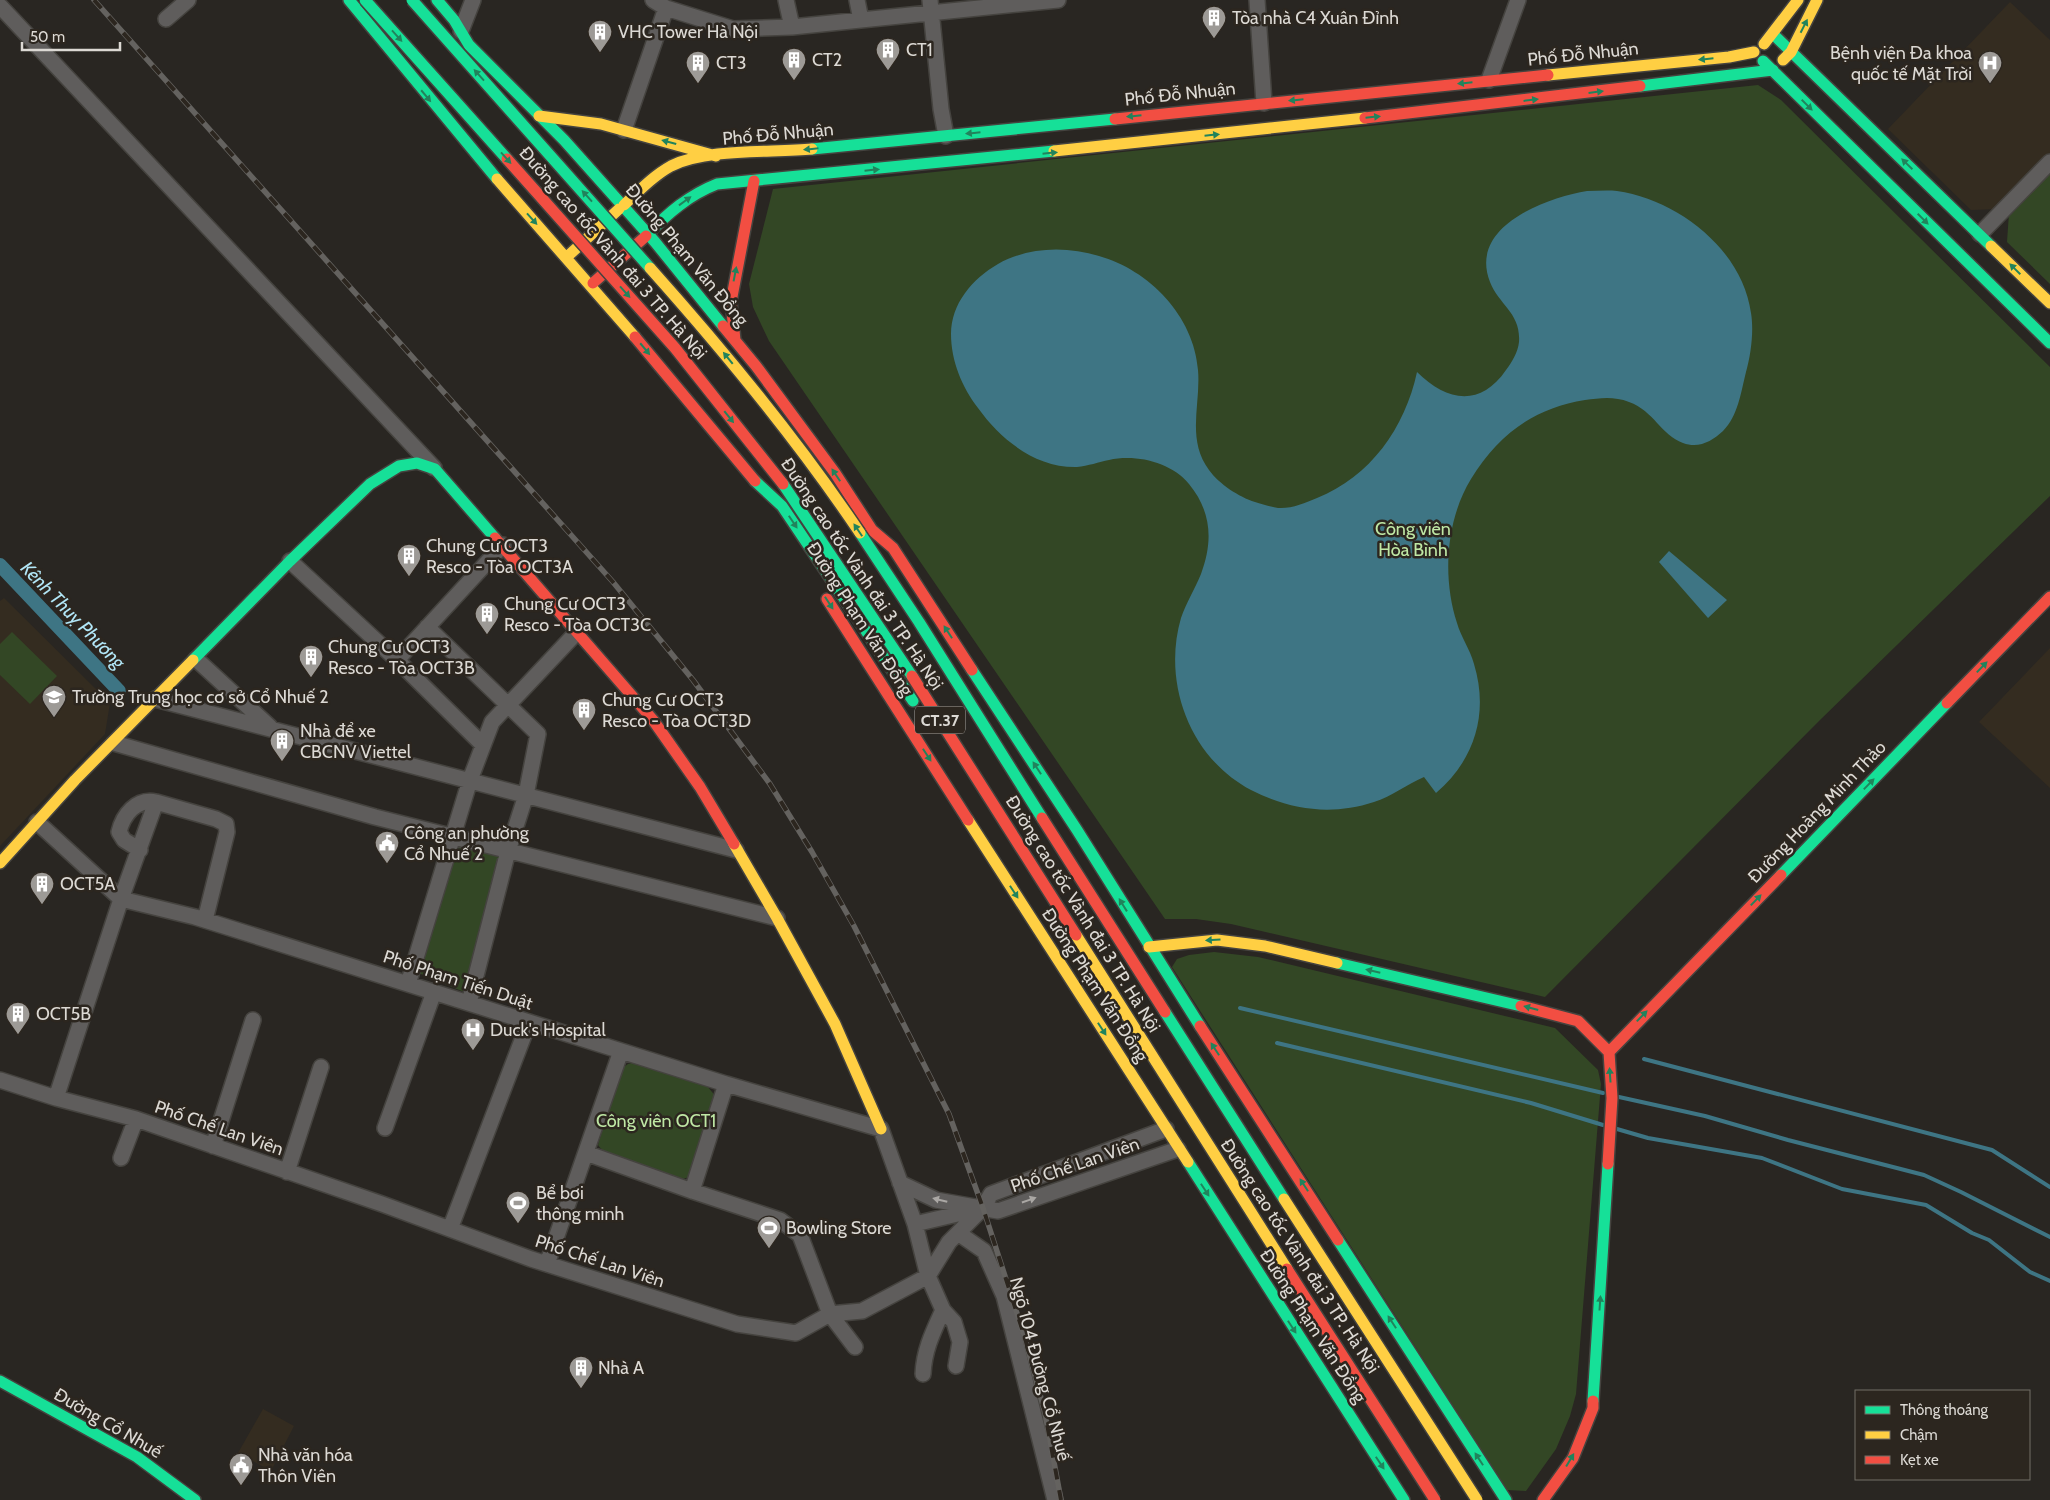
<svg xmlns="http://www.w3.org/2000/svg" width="2050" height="1500" viewBox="0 0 2050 1500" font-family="Cabin,sans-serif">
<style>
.built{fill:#342c20}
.green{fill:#334725}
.water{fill:#3e7584}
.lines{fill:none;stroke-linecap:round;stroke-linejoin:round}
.stream{stroke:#3e7584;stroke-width:4}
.canal{stroke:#3e7584;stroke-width:14}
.street-casing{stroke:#45433f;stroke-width:18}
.fast-casing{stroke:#45433f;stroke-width:14}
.slow-casing{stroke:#45433f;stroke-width:14}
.jam-casing{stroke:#45433f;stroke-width:14}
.street{stroke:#5f5d5c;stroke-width:15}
.fast{stroke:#16e098;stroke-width:11}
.slow{stroke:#ffcf43;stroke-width:11}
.jam{stroke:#f24e42;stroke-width:11}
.rail-casing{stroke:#64625f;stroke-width:5.5}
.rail{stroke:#2c261f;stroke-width:4;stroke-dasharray:11;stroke-linecap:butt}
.fast-bridge-casing{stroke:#45433f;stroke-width:14;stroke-linecap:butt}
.slow-bridge-casing{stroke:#45433f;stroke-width:14;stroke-linecap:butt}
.jam-bridge-casing{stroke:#45433f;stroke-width:14;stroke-linecap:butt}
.fast-bridge{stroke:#16e098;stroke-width:11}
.slow-bridge{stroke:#ffcf43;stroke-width:11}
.jam-bridge{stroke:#f24e42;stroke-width:11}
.oneway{fill:#21835c}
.oneway2{fill:#aaa7a4}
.labels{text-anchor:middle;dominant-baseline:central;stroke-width:5;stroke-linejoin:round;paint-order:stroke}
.shield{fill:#2c261f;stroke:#a7a39e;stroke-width:1}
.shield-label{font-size:16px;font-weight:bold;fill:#dcd9d4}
.poi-label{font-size:18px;fill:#dcd9d4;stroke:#2c261f;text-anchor:start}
.street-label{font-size:18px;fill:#dcd9d4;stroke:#2c261f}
.park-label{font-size:18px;fill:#bfe8a5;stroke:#2c261f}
.water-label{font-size:19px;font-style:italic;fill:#b2e7f8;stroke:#2c261f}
</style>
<rect width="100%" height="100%" fill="#292622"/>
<path class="built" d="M 2010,2 L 2050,40 L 2050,155 L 1997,209 L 1971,210 L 1888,129 Z
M 4,598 L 110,703 L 105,734 L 0,846 L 0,601 Z
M 2050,648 L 2050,788 L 1979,722 Z
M 263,1409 L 294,1426 L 271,1471 L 238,1453 Z"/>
<path class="green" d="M 1758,85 L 1781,100 L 2050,367 L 2050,496 L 1820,720 L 1545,997 L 1231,924 L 1196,919 L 1165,919 L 769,341 L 753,307 L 749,284 L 773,189 Z
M 2050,171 L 2050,284 L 2007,242 L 2009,213 Z
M 12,632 L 57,676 L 30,704 L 0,675 L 0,644 Z
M 457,841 L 504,854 L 464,992 L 416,972 Z
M 1214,952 L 1258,957 L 1555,1028 L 1598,1070 L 1601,1084 L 1576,1394 L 1570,1416 L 1556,1449 L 1526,1491 L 1507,1490 L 1172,967 L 1177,959 L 1189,955 Z
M 635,1062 L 707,1086 L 717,1098 L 689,1177 L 680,1180 C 658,1173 611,1164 598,1145 L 620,1070 L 628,1064 Z"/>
<path class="water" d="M 1587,191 C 1597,191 1607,190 1617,191 C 1678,200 1742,249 1751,313 C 1754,331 1751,354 1746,372 C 1741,392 1738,416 1723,431 C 1712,441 1699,449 1683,443 C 1661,435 1654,411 1629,402 C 1614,396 1600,398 1585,400 C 1534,408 1498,435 1471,479 C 1446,520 1442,577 1457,623 C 1461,637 1470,649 1474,664 C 1489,713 1475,760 1436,793 L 1424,777 C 1407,784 1391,797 1374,802 C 1331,816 1290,810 1251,790 C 1190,758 1162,683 1181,618 C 1186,603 1195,589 1201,574 C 1213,542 1212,512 1189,484 C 1171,462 1136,454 1109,460 C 1099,462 1088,466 1077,467 C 1036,468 1001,440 978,408 C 962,387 951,361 951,334 C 951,304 972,279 998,264 C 1028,247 1066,246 1099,256 C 1149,270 1194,316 1198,370 C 1201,404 1186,439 1209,470 C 1219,484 1239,497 1255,502 C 1262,504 1271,507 1278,508 C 1291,509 1305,503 1317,498 C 1370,477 1405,428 1417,372 C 1446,401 1480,408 1506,370 C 1512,362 1518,352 1519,342 C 1521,313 1499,305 1490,282 C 1468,226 1546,198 1587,191 Z
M 1669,551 L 1727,600 L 1708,618 L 1659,562 Z"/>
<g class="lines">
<path class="stream" d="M 1240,1008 L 1603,1093
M 1277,1043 L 1531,1103 L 1603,1125
M 1644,1059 L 1992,1150 L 2050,1187
M 1619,1097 L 1705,1116 L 1788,1140 L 1924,1175 L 1961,1192 L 2050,1237
M 1617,1129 L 1648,1138 L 1762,1158 L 1842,1189 L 1926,1205 L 1972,1233 L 1989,1240 L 2030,1272 L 2050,1281"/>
<path class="canal" d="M 0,565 L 119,691"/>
<defs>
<path id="street" d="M 653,0 L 666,8 L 733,29 L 792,27 L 1058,0
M 786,0 L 792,27
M 857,0 L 861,20
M 930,0 L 941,109 L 946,136
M 1257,0 L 1264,103
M 0,6 L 434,468
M 166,19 L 188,0
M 461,31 L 473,0
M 1489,80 L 1518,0
M 624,130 L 666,8
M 1980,234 L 2050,162
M 290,561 L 397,660 L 483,745
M 427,627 L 538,734 L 526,795 L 508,851 L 469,1003
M 196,659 L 270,727
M 397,660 L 503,545
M 155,699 L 736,850
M 114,743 L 375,817 L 777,918
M 37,822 L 121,899 L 195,917 L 726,1084 L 881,1129 L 915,1224
M 140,850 L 124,840 L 119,832 C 123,815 136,798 156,802 L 216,819 L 226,824 L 227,832 L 205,920
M 408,984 L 470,780 L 492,722 L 577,632
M 0,1080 L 56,1098 L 136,1119 L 382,1204 L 531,1259 L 737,1324 L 796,1333 L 830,1314 L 862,1311 L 928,1276 L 915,1224 L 983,1208
M 56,1098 L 121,899 L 156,802
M 385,1128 L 434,992
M 213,1146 L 253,1020
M 586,1153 L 692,1191 L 780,1220 L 800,1235 L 830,1314 L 855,1347
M 121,1158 L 136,1119
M 287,1172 L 321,1067
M 900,1183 L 936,1200 L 998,1211 L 1178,1149
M 692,1191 L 726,1084
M 450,1229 L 529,1022
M 958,1233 L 984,1251 L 1004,1296 L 1055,1500
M 547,1264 L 621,1051
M 956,1366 L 960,1342 L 954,1322 L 943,1310 L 928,1276 L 949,1242 L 983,1208 L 991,1194 L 1166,1129
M 923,1374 C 924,1350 933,1332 943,1310"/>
<path id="fast" d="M 349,0 L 497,179
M 437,0 L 454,20 L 469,45 L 564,140 L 655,242 L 723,326
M 1773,34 L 1991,246
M 1763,61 L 2050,343
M 1640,86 L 1773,70
M 812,149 L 1115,119
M 648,234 C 668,213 689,195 717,184 L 1054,151
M 755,481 L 782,506 L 913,701
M 193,660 L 290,561 L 370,484 L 399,466 L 417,463 L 435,469 L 495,538
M 972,670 L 1077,830 L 1200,1026
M 1781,875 L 1947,703
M 1337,963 L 1521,1006
M 1188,1162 L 1404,1500
M 1338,1240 L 1506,1500
M 0,1381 L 137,1457 L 195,1500
M 1593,1401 L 1608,1164"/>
<path id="slow" d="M 1764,44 L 1798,0
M 1783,60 L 1791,52 L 1817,0
M 1548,75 L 1729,57 L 1754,52
M 539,116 L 601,124 L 716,156
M 1054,151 L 1365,118
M 497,179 L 635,337
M 624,205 C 639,191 653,176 671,166 C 707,148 771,153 812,149
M 1991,246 L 2050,303
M 569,255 L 619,209
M 968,820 L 1188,1162
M 734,844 L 777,918 L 835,1024 L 881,1129
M 0,863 L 75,780 L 193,660
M 1149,947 L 1217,940 L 1265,946 L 1337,963"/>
<path id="jam" d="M 1365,118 L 1640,86
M 1115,119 L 1548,75
M 593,283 L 646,236
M 723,326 L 756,366 L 835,473 L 872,530 L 893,548 L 972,670
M 635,337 L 755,481
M 735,340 L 731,302 L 754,181
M 495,538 L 653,720 L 700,787 L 734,844
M 827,599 L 968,820
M 1947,703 L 2050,597
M 1521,1006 L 1578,1021 L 1609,1052 L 1612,1098 L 1608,1164
M 1200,1026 L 1338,1240
M 1609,1052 L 1781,875
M 1543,1500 L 1573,1458 L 1593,1408 L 1593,1401"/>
</defs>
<use href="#street" class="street-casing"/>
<use href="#fast" class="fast-casing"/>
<use href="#slow" class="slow-casing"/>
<use href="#jam" class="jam-casing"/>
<use href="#street" class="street"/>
<use href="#fast" class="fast"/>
<use href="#slow" class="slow"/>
<use href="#jam" class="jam"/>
<defs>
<path id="rail" d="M 94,0 L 613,582 L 693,680 L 770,784 L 812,852 L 854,926 L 949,1114 L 983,1208 L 1025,1338 L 1045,1413 L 1061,1500"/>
</defs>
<use href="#rail" class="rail-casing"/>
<use href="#rail" class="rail"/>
<defs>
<path id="fast-bridge" d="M 365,0 L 507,159
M 412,0 L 650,268
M 783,484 L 912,676
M 860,533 L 919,622 L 1042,818
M 1165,1012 L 1284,1199"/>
<path id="slow-bridge" d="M 650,268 C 725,352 797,439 860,533
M 1076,935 L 1287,1269
M 1284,1199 L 1477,1500"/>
<path id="jam-bridge" d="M 507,159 L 675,348 L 783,484
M 912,676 L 1076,935
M 1042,818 L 1165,1012
M 1287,1269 L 1435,1500"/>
</defs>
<use href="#fast-bridge" class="fast-bridge-casing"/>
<use href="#slow-bridge" class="slow-bridge-casing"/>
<use href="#jam-bridge" class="jam-bridge-casing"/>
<use href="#fast-bridge" class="fast-bridge"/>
<use href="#slow-bridge" class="slow-bridge"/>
<use href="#jam-bridge" class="jam-bridge"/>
</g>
<defs><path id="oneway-solid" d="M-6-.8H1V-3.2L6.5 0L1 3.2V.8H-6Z" transform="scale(1.25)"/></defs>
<g class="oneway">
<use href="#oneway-solid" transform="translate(1804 26) rotate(-63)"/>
<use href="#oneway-solid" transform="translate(397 36) rotate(48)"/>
<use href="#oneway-solid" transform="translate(1706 59) rotate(174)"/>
<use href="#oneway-solid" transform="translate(479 75) rotate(-132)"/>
<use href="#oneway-solid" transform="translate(1465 83) rotate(174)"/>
<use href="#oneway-solid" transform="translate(1596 92) rotate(-7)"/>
<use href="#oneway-solid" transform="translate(426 96) rotate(50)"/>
<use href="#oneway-solid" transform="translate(1296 100) rotate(174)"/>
<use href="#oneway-solid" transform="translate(1531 100) rotate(-7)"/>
<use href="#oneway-solid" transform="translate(1807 105) rotate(45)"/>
<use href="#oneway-solid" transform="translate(1134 116) rotate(174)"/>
<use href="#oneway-solid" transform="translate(1373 117) rotate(-6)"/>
<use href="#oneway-solid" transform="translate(973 133) rotate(174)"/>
<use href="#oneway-solid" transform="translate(1212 135) rotate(-6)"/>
<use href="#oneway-solid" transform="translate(669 142) rotate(-165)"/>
<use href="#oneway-solid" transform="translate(811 149) rotate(174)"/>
<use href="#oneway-solid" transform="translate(1050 153) rotate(-6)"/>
<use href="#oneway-solid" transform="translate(506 158) rotate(48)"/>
<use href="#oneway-solid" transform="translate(1907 164) rotate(-136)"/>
<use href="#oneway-solid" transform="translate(872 170) rotate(-6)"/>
<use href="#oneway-solid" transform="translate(587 196) rotate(-132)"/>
<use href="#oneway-solid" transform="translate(685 201) rotate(-36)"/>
<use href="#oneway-solid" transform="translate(532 219) rotate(48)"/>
<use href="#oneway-solid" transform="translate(1923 219) rotate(45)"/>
<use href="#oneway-solid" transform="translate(2015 269) rotate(-135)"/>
<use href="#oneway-solid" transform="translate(735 274) rotate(-79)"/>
<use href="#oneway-solid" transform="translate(625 292) rotate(48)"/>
<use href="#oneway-solid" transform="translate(645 349) rotate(50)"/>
<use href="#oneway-solid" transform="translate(728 358) rotate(-129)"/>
<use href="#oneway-solid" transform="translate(729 417) rotate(51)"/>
<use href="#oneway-solid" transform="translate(836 475) rotate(-124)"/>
<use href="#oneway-solid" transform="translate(793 522) rotate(56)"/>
<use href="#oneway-solid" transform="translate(858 530) rotate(-124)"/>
<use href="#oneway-solid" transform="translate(829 603) rotate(57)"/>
<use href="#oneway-solid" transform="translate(948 632) rotate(-123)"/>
<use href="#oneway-solid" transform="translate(1982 667) rotate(-46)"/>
<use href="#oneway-solid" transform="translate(927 755) rotate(57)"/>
<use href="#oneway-solid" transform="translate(1037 768) rotate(-123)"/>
<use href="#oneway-solid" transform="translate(1869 784) rotate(-46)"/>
<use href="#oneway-solid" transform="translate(1014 892) rotate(57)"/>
<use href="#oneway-solid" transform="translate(1756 900) rotate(-46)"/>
<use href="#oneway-solid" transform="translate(1123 905) rotate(-122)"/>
<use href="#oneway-solid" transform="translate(1213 940) rotate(176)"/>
<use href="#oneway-solid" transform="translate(1373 971) rotate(-167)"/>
<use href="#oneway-solid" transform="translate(1531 1008) rotate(-165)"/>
<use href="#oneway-solid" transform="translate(1642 1016) rotate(-46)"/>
<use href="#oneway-solid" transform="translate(1102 1029) rotate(57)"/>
<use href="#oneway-solid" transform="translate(1215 1049) rotate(-123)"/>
<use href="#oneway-solid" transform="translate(1610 1075) rotate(-94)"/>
<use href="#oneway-solid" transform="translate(1304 1185) rotate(-123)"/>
<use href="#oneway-solid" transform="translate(1205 1190) rotate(57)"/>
<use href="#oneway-solid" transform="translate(1600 1303) rotate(-86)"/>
<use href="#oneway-solid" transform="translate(1392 1322) rotate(-123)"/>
<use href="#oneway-solid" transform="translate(1292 1327) rotate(57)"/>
<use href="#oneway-solid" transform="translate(1479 1459) rotate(-123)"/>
<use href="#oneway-solid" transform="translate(1570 1460) rotate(-59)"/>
<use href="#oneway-solid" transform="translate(1380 1463) rotate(56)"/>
</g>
<g class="oneway2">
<use href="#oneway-solid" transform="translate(940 1200) rotate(-166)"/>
<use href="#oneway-solid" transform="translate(1029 1200) rotate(-19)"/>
</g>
<defs>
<symbol id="building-pin" viewBox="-11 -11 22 30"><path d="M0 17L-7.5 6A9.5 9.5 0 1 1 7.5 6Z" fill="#9d9a96" stroke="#2c261f"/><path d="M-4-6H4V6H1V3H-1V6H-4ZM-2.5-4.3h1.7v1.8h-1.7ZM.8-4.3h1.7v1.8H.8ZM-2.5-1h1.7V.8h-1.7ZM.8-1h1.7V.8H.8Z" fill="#fff"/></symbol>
<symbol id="hospital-pin" viewBox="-11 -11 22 30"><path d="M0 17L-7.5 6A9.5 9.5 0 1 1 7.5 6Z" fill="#9d9a96" stroke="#2c261f"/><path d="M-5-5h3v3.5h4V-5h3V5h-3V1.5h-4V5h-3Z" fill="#fff"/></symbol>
<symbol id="school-pin" viewBox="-11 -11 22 30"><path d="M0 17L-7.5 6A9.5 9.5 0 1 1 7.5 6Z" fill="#9d9a96" stroke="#2c261f"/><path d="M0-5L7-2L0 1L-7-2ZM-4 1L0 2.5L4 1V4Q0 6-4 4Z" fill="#fff"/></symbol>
<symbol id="civic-pin" viewBox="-11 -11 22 30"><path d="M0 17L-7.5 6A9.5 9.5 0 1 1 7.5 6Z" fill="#9d9a96" stroke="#2c261f"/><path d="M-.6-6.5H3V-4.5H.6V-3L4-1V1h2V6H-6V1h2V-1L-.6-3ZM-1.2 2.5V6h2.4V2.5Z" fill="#fff"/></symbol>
<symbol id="stadium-pin" viewBox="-11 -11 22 30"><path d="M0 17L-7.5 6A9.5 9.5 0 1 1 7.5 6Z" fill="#9d9a96" stroke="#2c261f"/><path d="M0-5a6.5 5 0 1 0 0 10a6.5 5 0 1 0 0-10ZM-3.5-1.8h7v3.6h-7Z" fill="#fff"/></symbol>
</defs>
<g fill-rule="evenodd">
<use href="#building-pin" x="1200" y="4" width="28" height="38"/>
<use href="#building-pin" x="586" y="18" width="28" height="38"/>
<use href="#building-pin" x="874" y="36" width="28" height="38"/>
<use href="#building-pin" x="780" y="46" width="28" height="38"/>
<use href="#building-pin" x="684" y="49" width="28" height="38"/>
<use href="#hospital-pin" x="1976" y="49" width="28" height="38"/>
<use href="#building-pin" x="395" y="542" width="28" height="38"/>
<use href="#building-pin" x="473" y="600" width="28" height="38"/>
<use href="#building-pin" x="297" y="643" width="28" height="38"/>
<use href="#school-pin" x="40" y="683" width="28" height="38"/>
<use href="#building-pin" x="570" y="696" width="28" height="38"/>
<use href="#building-pin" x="268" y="727" width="28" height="38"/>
<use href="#civic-pin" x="373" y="829" width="28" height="38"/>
<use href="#building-pin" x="28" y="870" width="28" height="38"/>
<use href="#building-pin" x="4" y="1000" width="28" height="38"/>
<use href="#hospital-pin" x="459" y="1016" width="28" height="38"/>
<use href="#stadium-pin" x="504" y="1189" width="28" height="38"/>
<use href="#stadium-pin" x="755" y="1214" width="28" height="38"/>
<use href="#building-pin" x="567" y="1354" width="28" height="38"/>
<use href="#civic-pin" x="227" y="1451" width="28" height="38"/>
</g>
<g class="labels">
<rect class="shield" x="915" y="706.5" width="50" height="27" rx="4"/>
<g class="shield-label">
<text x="940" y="720">CT.37</text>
</g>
<g class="poi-label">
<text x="1232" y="18">Tòa nhà C4 Xuân Đỉnh</text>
<text x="618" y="32">VHC Tower Hà Nội</text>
<text x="906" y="50">CT1</text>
<text x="1972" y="53" text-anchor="end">Bệnh viện Đa khoa<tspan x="1972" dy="21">quốc tế Mặt Trời</tspan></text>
<text x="812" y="60">CT2</text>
<text x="716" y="63">CT3</text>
<text x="426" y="546">Chung Cư OCT3<tspan x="426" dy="21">Resco - Tòa OCT3A</tspan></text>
<text x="504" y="604">Chung Cư OCT3<tspan x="504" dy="21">Resco - Tòa OCT3C</tspan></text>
<text x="328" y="647">Chung Cư OCT3<tspan x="328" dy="21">Resco - Tòa OCT3B</tspan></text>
<text x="72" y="697">Trường Trung học cơ sở Cổ Nhuế 2</text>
<text x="602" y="700">Chung Cư OCT3<tspan x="602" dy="21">Resco - Tòa OCT3D</tspan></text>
<text x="300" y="731">Nhà để xe<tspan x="300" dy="21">CBCNV Viettel</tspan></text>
<text x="404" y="833">Công an phường<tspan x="404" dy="21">Cổ Nhuế 2</tspan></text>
<text x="60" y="884">OCT5A</text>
<text x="36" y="1014">OCT5B</text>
<text x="490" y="1030">Duck's Hospital</text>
<text x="536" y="1193">Bể bơi<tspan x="536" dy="21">thông minh</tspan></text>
<text x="786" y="1228">Bowling Store</text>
<text x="598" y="1368">Nhà A</text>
<text x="258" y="1455">Nhà văn hóa<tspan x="258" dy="21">Thôn Viên</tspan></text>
</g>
<g class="street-label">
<text transform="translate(1583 54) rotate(-6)">Phố Đỗ Nhuận</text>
<text transform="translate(1180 94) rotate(-6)">Phố Đỗ Nhuận</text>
<text transform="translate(778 134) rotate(-5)">Phố Đỗ Nhuận</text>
<text transform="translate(613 253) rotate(49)">Đường cao tốc Vành đai 3 TP. Hà Nội</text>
<text transform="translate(687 255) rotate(50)">Đường Phạm Văn Đồng</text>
<text transform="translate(862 574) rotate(56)">Đường cao tốc Vành đai 3 TP. Hà Nội</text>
<text transform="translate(860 619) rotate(57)">Đường Phạm Văn Đồng</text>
<text transform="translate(1817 812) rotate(-46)">Đường Hoàng Minh Thảo</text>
<text transform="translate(1083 914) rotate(58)">Đường cao tốc Vành đai 3 TP. Hà Nội</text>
<text transform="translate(458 980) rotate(18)">Phố Phạm Tiến Duật</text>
<text transform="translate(1095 985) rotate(57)">Đường Phạm Văn Đồng</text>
<text transform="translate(219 1128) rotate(19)">Phố Chế Lan Viên</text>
<text transform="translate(1075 1165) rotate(-19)">Phố Chế Lan Viên</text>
<text transform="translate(1300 1256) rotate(57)">Đường cao tốc Vành đai 3 TP. Hà Nội</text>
<text transform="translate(600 1261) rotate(18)">Phố Chế Lan Viên</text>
<text transform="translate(1313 1326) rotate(57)">Đường Phạm Văn Đồng</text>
<text transform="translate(1040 1369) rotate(75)">Ngõ 104 Đường Cổ Nhuế</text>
<text transform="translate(108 1423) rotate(30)">Đường Cổ Nhuế</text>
</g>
<g class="park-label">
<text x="1413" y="529">Công viên<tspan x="1413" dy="21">Hòa Bình</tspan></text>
<text x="656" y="1121">Công viên OCT1</text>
</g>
<g class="water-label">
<text transform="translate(73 615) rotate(46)">Kênh Thuỵ Phương</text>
</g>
</g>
<rect x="1855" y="1390" width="175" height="90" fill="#2c261f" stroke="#726e67"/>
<rect x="1865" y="1406" width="25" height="8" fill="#16e098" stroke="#726e67"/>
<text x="1900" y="1415" font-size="15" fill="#dcd9d4">Thông thoáng</text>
<rect x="1865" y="1431" width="25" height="8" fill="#ffcf43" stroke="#726e67"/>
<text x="1900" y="1440" font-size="15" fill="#dcd9d4">Chậm</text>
<rect x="1865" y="1456" width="25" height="8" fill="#f24e42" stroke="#726e67"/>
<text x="1900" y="1465" font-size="15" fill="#dcd9d4">Kẹt xe</text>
<path d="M22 42v8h98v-8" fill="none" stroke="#dcd9d4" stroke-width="2.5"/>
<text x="30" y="42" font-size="15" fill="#dcd9d4" stroke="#2c261f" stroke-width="4" paint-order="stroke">50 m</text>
</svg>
